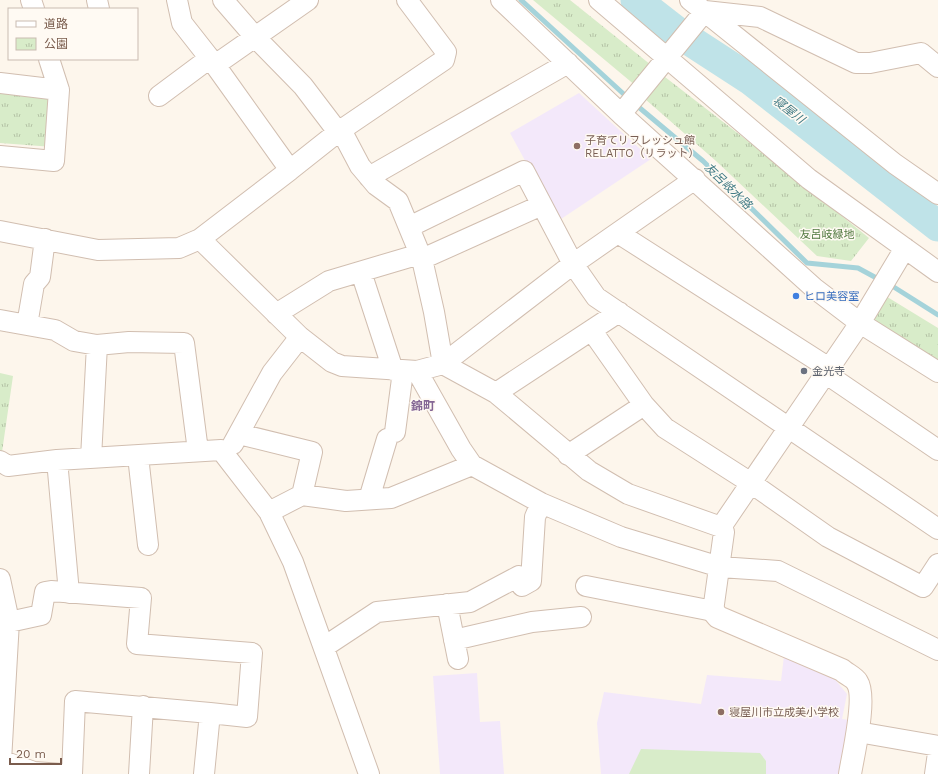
<svg xmlns="http://www.w3.org/2000/svg" width="938" height="774" viewBox="0 0 938 774" font-family="'Work Sans','Noto Sans JP',sans-serif">
<style>
.education{fill:#f3e8fa}
.park{fill:url(#park-tufts)}
.pitch{fill:#d8ecc9}
.lines{fill:none;stroke-linecap:round;stroke-linejoin:round}
.stream{stroke:#a5d3da;stroke-width:5}
.river{stroke:#bfe3e8;stroke-width:31}
.street-casing{stroke:#d1beb0;stroke-width:22}
.secondary-casing{stroke:#d6c0b0;stroke-width:24}
.street{stroke:#fff;stroke-width:20}
.secondary{stroke:#fff;stroke-width:22}
.education-dot{fill:#8d6e63;stroke:#fffaf3;stroke-width:1.5}
.shop-dot{fill:#3f7fe0;stroke:#fffaf3;stroke-width:1.5}
.worship-dot{fill:#6b7280;stroke:#fffaf3;stroke-width:1.5}
.labels{text-anchor:middle;dominant-baseline:central;stroke-width:3;stroke-linejoin:round;paint-order:stroke}
.education-label{font-size:11px;fill:#785e54;stroke:#fffaf3;text-anchor:start}
.park-label{font-size:11px;fill:#537a41;stroke:#fffaf3}
.shop-label{font-size:11px;fill:#366cbe;stroke:#fffaf3;text-anchor:start}
.worship-label{font-size:11px;fill:#5b616d;stroke:#fffaf3;text-anchor:start}
.water-label{font-size:12px;font-style:italic;fill:#437c86;stroke:#fffaf3}
.neighbourhood-label{font-size:12px;font-weight:bold;fill:#846695;stroke:#fffaf3}
</style>
<defs>
<pattern id="park-tufts" width="24" height="20" patternUnits="userSpaceOnUse"><rect width="24" height="20" fill="#d8ecc9"/><path d="M3 7l-1-3M5 7V3M7 7l1-3M15 17l-1-3M17 17v-4M19 17l1-3" fill="none" stroke="#b4c2a5"/></pattern>
</defs>
<rect width="100%" height="100%" fill="#fdf6ec"/>
<path class="education" d="M 579,93 L 651,159 L 558,221 L 510,133 Z
M 784,656 L 833,677 L 847,694 L 842,719 L 850,720 L 841,774 L 601,774 L 597,723 L 604,692 L 701,704 L 707,675 L 781,681 Z
M 477,673 L 480,722 L 500,721 L 504,774 L 440,774 L 433,676 Z"/>
<path class="park" d="M 533,0 L 570,0 L 651,65 L 636,86 Z
M 665,77 L 766,155 L 869,238 L 851,261 L 817,256 L 716,161 L 645,99 Z
M 0,90 L 56,93 L 53,147 L 0,143 Z
M 884,295 L 938,328 L 938,364 L 875,325 L 870,316 Z
M 0,373 L 13,376 L 2,452 L 0,451 Z"/>
<path class="pitch" d="M 641,749 L 760,753 L 766,761 L 766,774 L 629,774 Z"/>
<g class="lines">
<path class="stream" d="M 521,0 L 628,98
M 635,104 L 703,161 L 807,263 L 858,268 L 882,281
M 889,284 L 938,315"/>
<path class="river" d="M 636,0 L 677,32 L 751,80 L 938,226"/>
<defs>
<path id="street" d="M 31,0 L 34,9
M 97,0 L 99,9
M 223,0 L 255,37 L 303,86 L 338,132
M 501,0 L 621,114 L 814,288 L 860,323 L 938,372
M 599,0 L 809,179 L 938,272
M 690,0 L 895,164 L 938,194
M 215,65 L 308,0
M 0,83 L 59,90
M 159,96 L 210,58
M 621,114 L 705,11 L 760,17 L 856,63 L 870,63 L 921,53 L 938,67
M 341,130 L 360,166 L 376,185 L 398,201 L 422,259 L 434,312 L 443,364 L 496,393 L 589,471 L 628,494 L 721,527
M 0,156 L 54,161 L 59,90 L 49,59
M 290,170 L 338,132 L 444,60 L 446,52 L 407,0
M 369,177 L 568,63
M 409,227 L 524,171 L 573,264 L 596,297 L 938,529
M 0,231 L 98,250 L 179,248 L 200,239 L 290,170 L 215,65 L 182,23 L 177,0
M 618,233 L 829,368
M 200,239 L 300,337 L 332,362 L 342,366 L 417,371 L 443,364 L 573,264 L 695,179
M 422,259 L 542,205
M 361,272 L 393,370
M 276,314 L 329,281 L 420,254
M 0,320 L 55,330 L 74,341 L 97,345 L 129,342 L 184,343 L 198,451
M 27,325 L 34,284 L 40,277 L 45,239
M 592,331 L 644,405 L 665,428 L 751,483 L 828,537 L 923,587 L 938,564
M 417,371 L 461,449 L 472,465 L 541,503 L 621,537 L 720,567 L 778,571 L 938,650
M 825,373 L 938,450
M 496,393 L 619,312
M 395,432 L 403,371
M 239,434 L 312,452 L 302,495 L 346,501 L 391,498 L 472,465
M 233,444 L 272,373 L 300,337
M 568,455 L 644,405
M 138,456 L 148,545
M 91,458 L 97,345
M 57,460 L 69,593
M 0,461 L 8,466 L 57,460 L 221,450 L 269,512 L 293,562 L 369,774
M 369,499 L 387,439
M 269,512 L 302,495
M 0,579 L 9,621 L 1,761 L 3,774
M 586,586 L 713,611 L 724,532 L 721,527 L 860,323 L 905,248
M 447,604 L 458,659
M 0,624 L 41,615 L 45,592 L 51,591 L 141,598 L 137,644 L 252,653 L 247,717 L 210,713 L 204,774
M 454,640 L 532,622 L 581,617
M 324,647 L 377,612 L 470,602 L 519,576 L 522,586 L 531,581 L 535,517 L 541,503
M 858,732 L 938,746
M 0,760 L 34,772 L 62,774
M 72,774 L 75,701 L 210,713
M 139,774 L 143,706
M 935,774 L 938,753"/>
<path id="secondary" d="M 713,611 L 718,617 L 842,670 C 846,674 854,677 857,682 C 867,697 853,755 850,774"/>
</defs>
<use href="#street" class="street-casing"/>
<use href="#secondary" class="secondary-casing"/>
<use href="#street" class="street"/>
<use href="#secondary" class="secondary"/>
</g>
<g class="education-dot">
<circle cx="577" cy="146" r="4"/>
<circle cx="721" cy="712" r="4"/>
</g>
<circle class="shop-dot" cx="796" cy="296" r="4"/>
<circle class="worship-dot" cx="804" cy="371" r="4"/>
<g class="labels">
<g class="education-label">
<text x="585" y="140">子育てリフレッシュ館<tspan x="585" dy="13">RELATTO（リラット）</tspan></text>
<text x="729" y="712">寝屋川市立成美小学校</text>
</g>
<g class="park-label">
<text x="827" y="234">友呂岐緑地</text>
</g>
<g class="shop-label">
<text x="804" y="296">ヒロ美容室</text>
</g>
<g class="worship-label">
<text x="812" y="371">金光寺</text>
</g>
<g class="water-label">
<text transform="translate(789 110) rotate(38)">寝屋川</text>
<text transform="translate(728 186) rotate(44)">友呂岐水路</text>
</g>
<g class="neighbourhood-label">
<text x="423" y="406">錦町</text>
</g>
</g>
<rect x="8" y="8" width="130" height="52" fill="#fffaf3" stroke="#cabbb1"/>
<rect x="16" y="21" width="20" height="6" fill="#ffffff" stroke="#cabbb1"/>
<text x="44" y="28" font-size="12" fill="#7a5c4d">道路</text>
<rect x="16" y="38" width="20" height="12" fill="url(#park-tufts)" stroke="#cabbb1"/>
<text x="44" y="48" font-size="12" fill="#7a5c4d">公園</text>
<path d="M10 758v6h51v-6" fill="none" stroke="#7a5c4d" stroke-width="2"/>
<text x="16" y="758" font-size="12" fill="#7a5c4d" stroke="#fffaf3" stroke-width="3" paint-order="stroke">20 m</text>
</svg>
